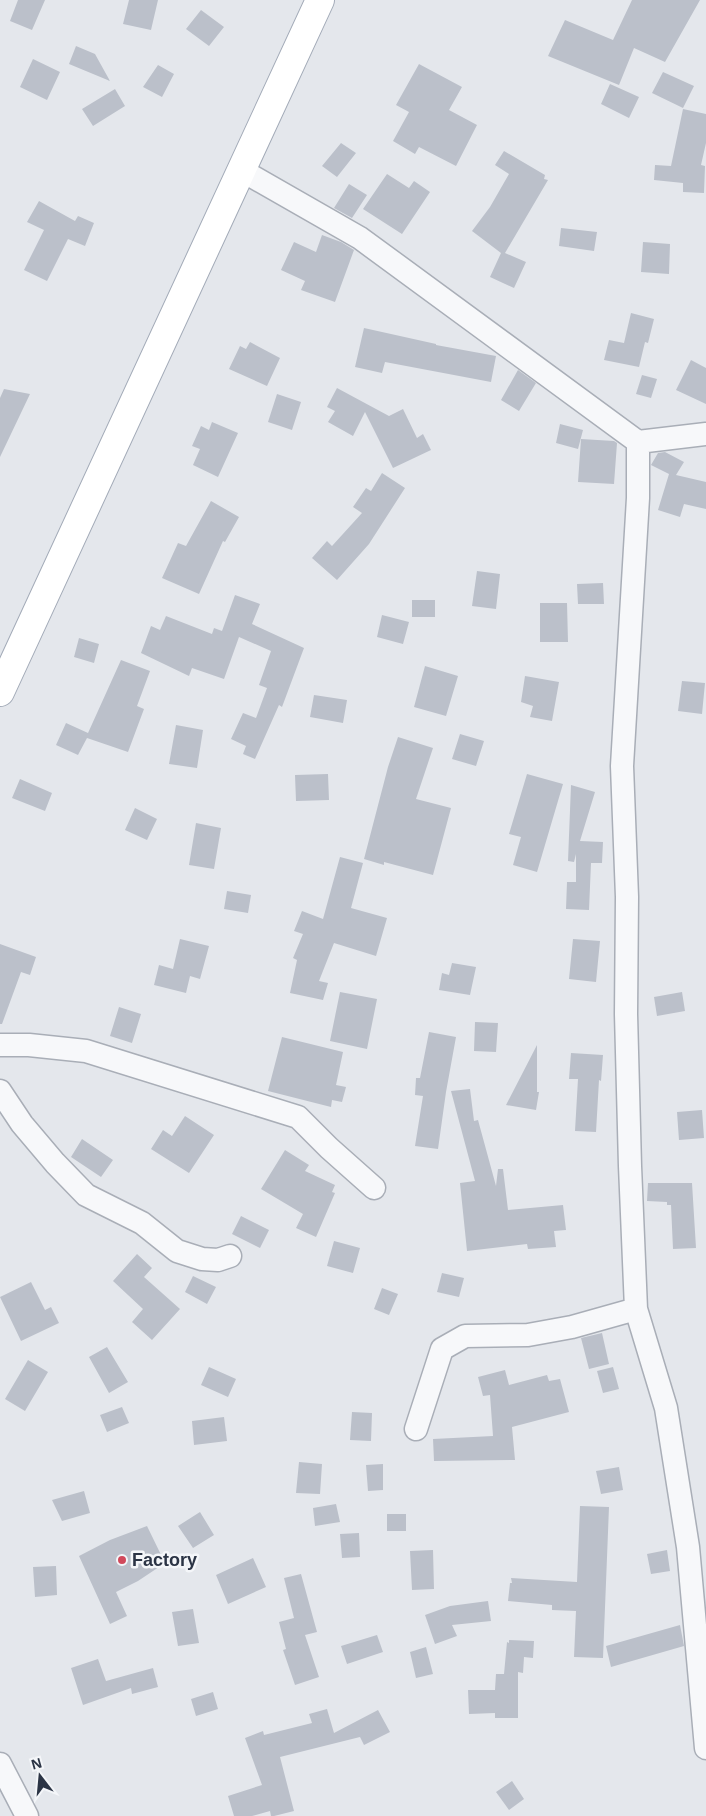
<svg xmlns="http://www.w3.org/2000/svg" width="706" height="1816" viewBox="0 0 706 1816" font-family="Helvetica,sans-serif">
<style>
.building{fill:#bbc0ca}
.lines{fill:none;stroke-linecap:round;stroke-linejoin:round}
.minor-casing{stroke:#a9aeb7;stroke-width:25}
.major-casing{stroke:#a3abb8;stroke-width:30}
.minor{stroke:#f7f8fa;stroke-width:22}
.major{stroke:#fff;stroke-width:28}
.poi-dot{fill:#d1495b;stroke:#f4f6f9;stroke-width:2}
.labels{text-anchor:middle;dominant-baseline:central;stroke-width:5;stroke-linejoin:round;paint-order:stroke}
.poi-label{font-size:18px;font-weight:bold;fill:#2b3445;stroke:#f4f6f9;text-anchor:start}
</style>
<rect width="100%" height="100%" fill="#e4e7ec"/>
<path class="building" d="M 18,0 L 45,0 L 32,30 L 10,21 Z
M 129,0 L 158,0 L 151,30 L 123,24 Z
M 632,0 L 700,0 L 665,62 L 634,48 L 619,85 L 548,56 L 565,20 L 613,40 Z
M 201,10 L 224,27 L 209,46 L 186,29 Z
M 76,46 L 95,54 L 110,81 L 69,64 Z
M 33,59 L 60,72 L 47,100 L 20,87 Z
M 419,64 L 462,87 L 449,110 L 477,125 L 456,166 L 419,147 L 415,154 L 393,141 L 409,112 L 396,105 Z
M 158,65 L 174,74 L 162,97 L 143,87 Z
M 663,72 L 694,86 L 683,108 L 652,93 Z
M 610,84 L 639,97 L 629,118 L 601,104 Z
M 115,89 L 125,106 L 93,126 L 82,109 Z
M 683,109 L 706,114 L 706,143 L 701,165 L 705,166 L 704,193 L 683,192 L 683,183 L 654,180 L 655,165 L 671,166 Z
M 341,143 L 356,153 L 337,177 L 322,166 Z
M 504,151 L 545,175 L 544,179 L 548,180 L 505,253 L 526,262 L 514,288 L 490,277 L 501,253 L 472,231 L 490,207 L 509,174 L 495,165 Z
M 387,174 L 409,188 L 414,181 L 430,192 L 402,234 L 363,209 Z
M 349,184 L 367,195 L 352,218 L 334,208 Z
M 39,201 L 75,221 L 78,216 L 94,223 L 85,246 L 68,239 L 47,281 L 24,270 L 44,230 L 27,222 Z
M 561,228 L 597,232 L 594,251 L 559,246 Z
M 322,235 L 341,242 L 354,250 L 335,302 L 301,290 L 305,281 L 281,270 L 294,242 L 316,252 Z
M 643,242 L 670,244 L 669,274 L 641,272 Z
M 631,313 L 654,319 L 648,343 L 645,342 L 639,367 L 604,360 L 609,340 L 624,343 Z
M 364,328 L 436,344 L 436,345 L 496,356 L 491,382 L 385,362 L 382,373 L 355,367 Z
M 250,342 L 280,358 L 267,386 L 229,369 L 240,346 L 246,349 Z
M 691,360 L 706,368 L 706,404 L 676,390 Z
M 518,370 L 536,383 L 519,411 L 501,400 Z
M 642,375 L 657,379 L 651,398 L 636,394 Z
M 337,388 L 389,416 L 403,409 L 417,438 L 423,434 L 431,450 L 393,468 L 365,412 L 353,436 L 328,422 L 335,411 L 327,407 Z
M 4,389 L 30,394 L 0,457 L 0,398 Z
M 277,394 L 301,402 L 292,430 L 268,422 Z
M 212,422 L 238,433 L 218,477 L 193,465 L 200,449 L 192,446 L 201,426 L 209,430 Z
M 560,424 L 583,430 L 578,449 L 556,443 Z
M 581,439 L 614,441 L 617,443 L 614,484 L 578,482 Z
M 665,452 L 684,462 L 676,475 L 706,482 L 706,509 L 684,504 L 680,517 L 658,510 L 669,474 L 651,465 L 658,453 Z
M 382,473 L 405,488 L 369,544 L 337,580 L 312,558 L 327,541 L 332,546 L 362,513 L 353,507 L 366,488 L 371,491 Z
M 211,501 L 239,517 L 225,542 L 223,541 L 199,594 L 162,578 L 178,543 L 186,546 Z
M 477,571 L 500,574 L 496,609 L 472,606 Z
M 603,583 L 604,604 L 578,604 L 577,584 Z
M 235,595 L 260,604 L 252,624 L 304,648 L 282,707 L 279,705 L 255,759 L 243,754 L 246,746 L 231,739 L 243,713 L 256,718 L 267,688 L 259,685 L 271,651 L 239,637 L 224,679 L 192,668 L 189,676 L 141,653 L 151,626 L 160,630 L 166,616 L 212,634 L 214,628 L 222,631 Z
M 412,600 L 435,600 L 435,617 L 412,617 Z
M 540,603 L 567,603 L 568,642 L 540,642 Z
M 382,615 L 409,622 L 403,644 L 377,637 Z
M 79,638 L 99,644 L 94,663 L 74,657 Z
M 121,660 L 150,671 L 137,706 L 144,709 L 128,752 L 87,738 L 78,755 L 56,745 L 66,723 L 88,733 Z
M 425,666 L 458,676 L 446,716 L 414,707 Z
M 525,676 L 559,682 L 552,721 L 530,717 L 533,706 L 521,702 Z
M 682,681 L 705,683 L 702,714 L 678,711 Z
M 314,695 L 347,700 L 343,723 L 310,717 Z
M 176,725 L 203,730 L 197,768 L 169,764 Z
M 460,734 L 484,741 L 476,766 L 452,759 Z
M 398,737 L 433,748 L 416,799 L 451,808 L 433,875 L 384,862 L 384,865 L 364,859 L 388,767 Z
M 328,774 L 329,800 L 296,801 L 295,775 Z
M 527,774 L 563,784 L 537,872 L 513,865 L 521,837 L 509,834 Z
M 20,779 L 52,793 L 45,811 L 12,798 Z
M 571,785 L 595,792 L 580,841 L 603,842 L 602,863 L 591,863 L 589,910 L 566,909 L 567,882 L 576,882 L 576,854 L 574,862 L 568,861 Z
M 135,808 L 157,819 L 147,840 L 125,830 Z
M 196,823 L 221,828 L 214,869 L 189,865 Z
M 340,857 L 363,863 L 351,908 L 387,918 L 376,956 L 334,943 L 319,981 L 328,983 L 323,1000 L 290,993 L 297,960 L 293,958 L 303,934 L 294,931 L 302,911 L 323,919 Z
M 227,891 L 251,895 L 248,913 L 224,909 Z
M 180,939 L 209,946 L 200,979 L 190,976 L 186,993 L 154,985 L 159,965 L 173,969 Z
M 573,939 L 600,941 L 596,982 L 569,979 Z
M 0,944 L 36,957 L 30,975 L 21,972 L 2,1024 L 0,1024 Z
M 452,963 L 476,967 L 470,995 L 439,990 L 442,973 L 449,975 Z
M 340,992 L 377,999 L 367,1049 L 330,1041 Z
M 682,992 L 685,1011 L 657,1016 L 654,997 Z
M 119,1007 L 141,1014 L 132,1043 L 110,1036 Z
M 475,1022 L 498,1023 L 496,1052 L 474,1051 Z
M 429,1032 L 456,1037 L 446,1092 L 438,1149 L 415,1146 L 423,1096 L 415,1095 L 416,1078 L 420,1078 Z
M 282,1037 L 343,1052 L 336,1085 L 346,1087 L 342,1102 L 332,1100 L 331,1107 L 268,1091 Z
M 537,1045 L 537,1092 L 539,1092 L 536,1110 L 506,1105 Z
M 571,1053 L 603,1055 L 601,1081 L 599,1080 L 596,1132 L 575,1131 L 578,1079 L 569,1079 Z
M 470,1089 L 474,1121 L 478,1120 L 496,1186 L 498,1169 L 503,1169 L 508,1210 L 563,1205 L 566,1230 L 554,1231 L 556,1247 L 528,1249 L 527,1244 L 467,1251 L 460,1183 L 475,1181 L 451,1091 Z
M 702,1110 L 704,1138 L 679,1140 L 677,1112 Z
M 185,1116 L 214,1135 L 189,1173 L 151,1149 L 163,1130 L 172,1136 Z
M 82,1139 L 113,1160 L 101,1177 L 71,1157 Z
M 285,1150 L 309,1165 L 305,1171 L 335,1185 L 332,1192 L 335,1193 L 316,1237 L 296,1228 L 303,1214 L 261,1189 Z
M 648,1183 L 692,1183 L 696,1248 L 673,1249 L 671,1205 L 667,1205 L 667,1202 L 647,1201 Z
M 241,1216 L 269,1230 L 260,1248 L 232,1234 Z
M 334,1241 L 360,1248 L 353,1273 L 327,1266 Z
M 137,1254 L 152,1268 L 144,1277 L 180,1309 L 152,1340 L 132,1322 L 143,1309 L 113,1281 Z
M 442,1273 L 464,1278 L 459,1297 L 437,1292 Z
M 193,1276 L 216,1287 L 207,1304 L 185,1292 Z
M 31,1282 L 45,1310 L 51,1307 L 59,1323 L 21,1341 L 0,1297 Z
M 382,1288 L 398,1294 L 389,1315 L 374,1309 Z
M 602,1333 L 609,1364 L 589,1369 L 581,1338 Z
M 107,1347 L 128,1382 L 109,1393 L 89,1357 Z
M 28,1360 L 48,1372 L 25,1411 L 5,1399 Z
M 209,1367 L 236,1379 L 228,1397 L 201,1385 Z
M 613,1367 L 619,1389 L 603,1393 L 597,1371 Z
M 505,1370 L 509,1385 L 547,1375 L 549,1381 L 560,1379 L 569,1412 L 512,1427 L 515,1460 L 434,1461 L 433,1439 L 493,1436 L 490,1395 L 483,1396 L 478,1377 Z
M 122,1407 L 129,1423 L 107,1432 L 100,1415 Z
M 352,1412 L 372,1413 L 371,1441 L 350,1440 Z
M 224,1417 L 227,1441 L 194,1445 L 192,1421 Z
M 299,1462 L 322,1464 L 320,1494 L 296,1493 Z
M 383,1464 L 383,1490 L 368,1491 L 366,1465 Z
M 619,1467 L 623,1490 L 601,1494 L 596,1471 Z
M 84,1491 L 90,1513 L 62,1521 L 52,1500 Z
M 336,1504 L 340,1522 L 315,1526 L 313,1508 Z
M 580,1506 L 609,1507 L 603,1658 L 574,1657 L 576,1611 L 552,1610 L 552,1605 L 508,1601 L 510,1583 L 512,1583 L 511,1578 L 577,1582 Z
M 200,1512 L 214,1535 L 193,1548 L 178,1526 Z
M 387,1514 L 406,1514 L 406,1531 L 387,1531 Z
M 147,1526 L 165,1563 L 138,1581 L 116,1592 L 127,1616 L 110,1624 L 79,1556 L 110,1540 Z
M 359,1533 L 360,1557 L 342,1558 L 340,1534 Z
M 433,1550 L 434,1589 L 412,1590 L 410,1551 Z
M 667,1550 L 670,1571 L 651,1574 L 647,1554 Z
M 253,1558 L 266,1587 L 228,1604 L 216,1575 Z
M 56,1566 L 57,1595 L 35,1597 L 33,1567 Z
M 301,1574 L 317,1632 L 305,1635 L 319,1677 L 295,1685 L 283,1650 L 286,1649 L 279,1622 L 294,1618 L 284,1578 Z
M 488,1601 L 491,1621 L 452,1625 L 457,1636 L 435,1644 L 425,1615 L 450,1606 Z
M 193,1609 L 199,1643 L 178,1646 L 172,1612 Z
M 680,1625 L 684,1646 L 611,1667 L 606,1646 Z
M 377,1635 L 383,1652 L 347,1664 L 341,1646 Z
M 509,1640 L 534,1641 L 533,1658 L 524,1657 L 523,1673 L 518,1672 L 518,1718 L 495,1718 L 495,1713 L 469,1714 L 468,1690 L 495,1690 L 496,1674 L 504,1674 L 507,1642 L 509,1643 Z
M 426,1647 L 433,1674 L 416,1678 L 410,1652 Z
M 98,1659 L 106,1681 L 153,1668 L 158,1687 L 132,1694 L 131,1688 L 83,1705 L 71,1668 Z
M 213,1692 L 218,1709 L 196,1716 L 191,1699 Z
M 327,1709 L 334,1733 L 378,1710 L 390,1732 L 364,1745 L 360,1737 L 280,1757 L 294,1811 L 274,1816 L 271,1816 L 270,1811 L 252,1816 L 234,1816 L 228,1796 L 262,1785 L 245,1738 L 263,1731 L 264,1735 L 312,1723 L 309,1714 Z
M 512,1781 L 524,1799 L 509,1810 L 496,1792 Z"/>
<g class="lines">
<defs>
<path id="minor" d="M 241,170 L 360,238 L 638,442 L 638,498 L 622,766 L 627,897 L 626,1014 L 630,1166 L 636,1309 L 666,1408 L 688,1547 L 706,1748
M 638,442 L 706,434
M 0,1045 L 29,1045 L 86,1051 L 298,1117 L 329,1148 L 374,1188
M 0,1091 L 22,1124 L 55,1163 L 86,1195 L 142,1223 L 177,1251 L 202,1259 L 218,1260 L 230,1256
M 416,1429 L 442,1349 L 465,1336 L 528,1335 L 572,1327 L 636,1309
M 0,1764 L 27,1816"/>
<path id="major" d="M 0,692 L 320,0"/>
</defs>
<use href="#minor" class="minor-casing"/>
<use href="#major" class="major-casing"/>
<use href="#minor" class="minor"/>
<use href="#major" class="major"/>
</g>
<circle class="poi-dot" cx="122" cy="1560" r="5"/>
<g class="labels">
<g class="poi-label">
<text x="132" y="1560">Factory</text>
</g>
</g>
<g transform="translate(40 1776) rotate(344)" stroke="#f4f6f9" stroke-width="4" paint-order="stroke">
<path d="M0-4L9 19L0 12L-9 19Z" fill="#2b3445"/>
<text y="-8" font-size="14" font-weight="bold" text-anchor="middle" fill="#2b3445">N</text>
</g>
</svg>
